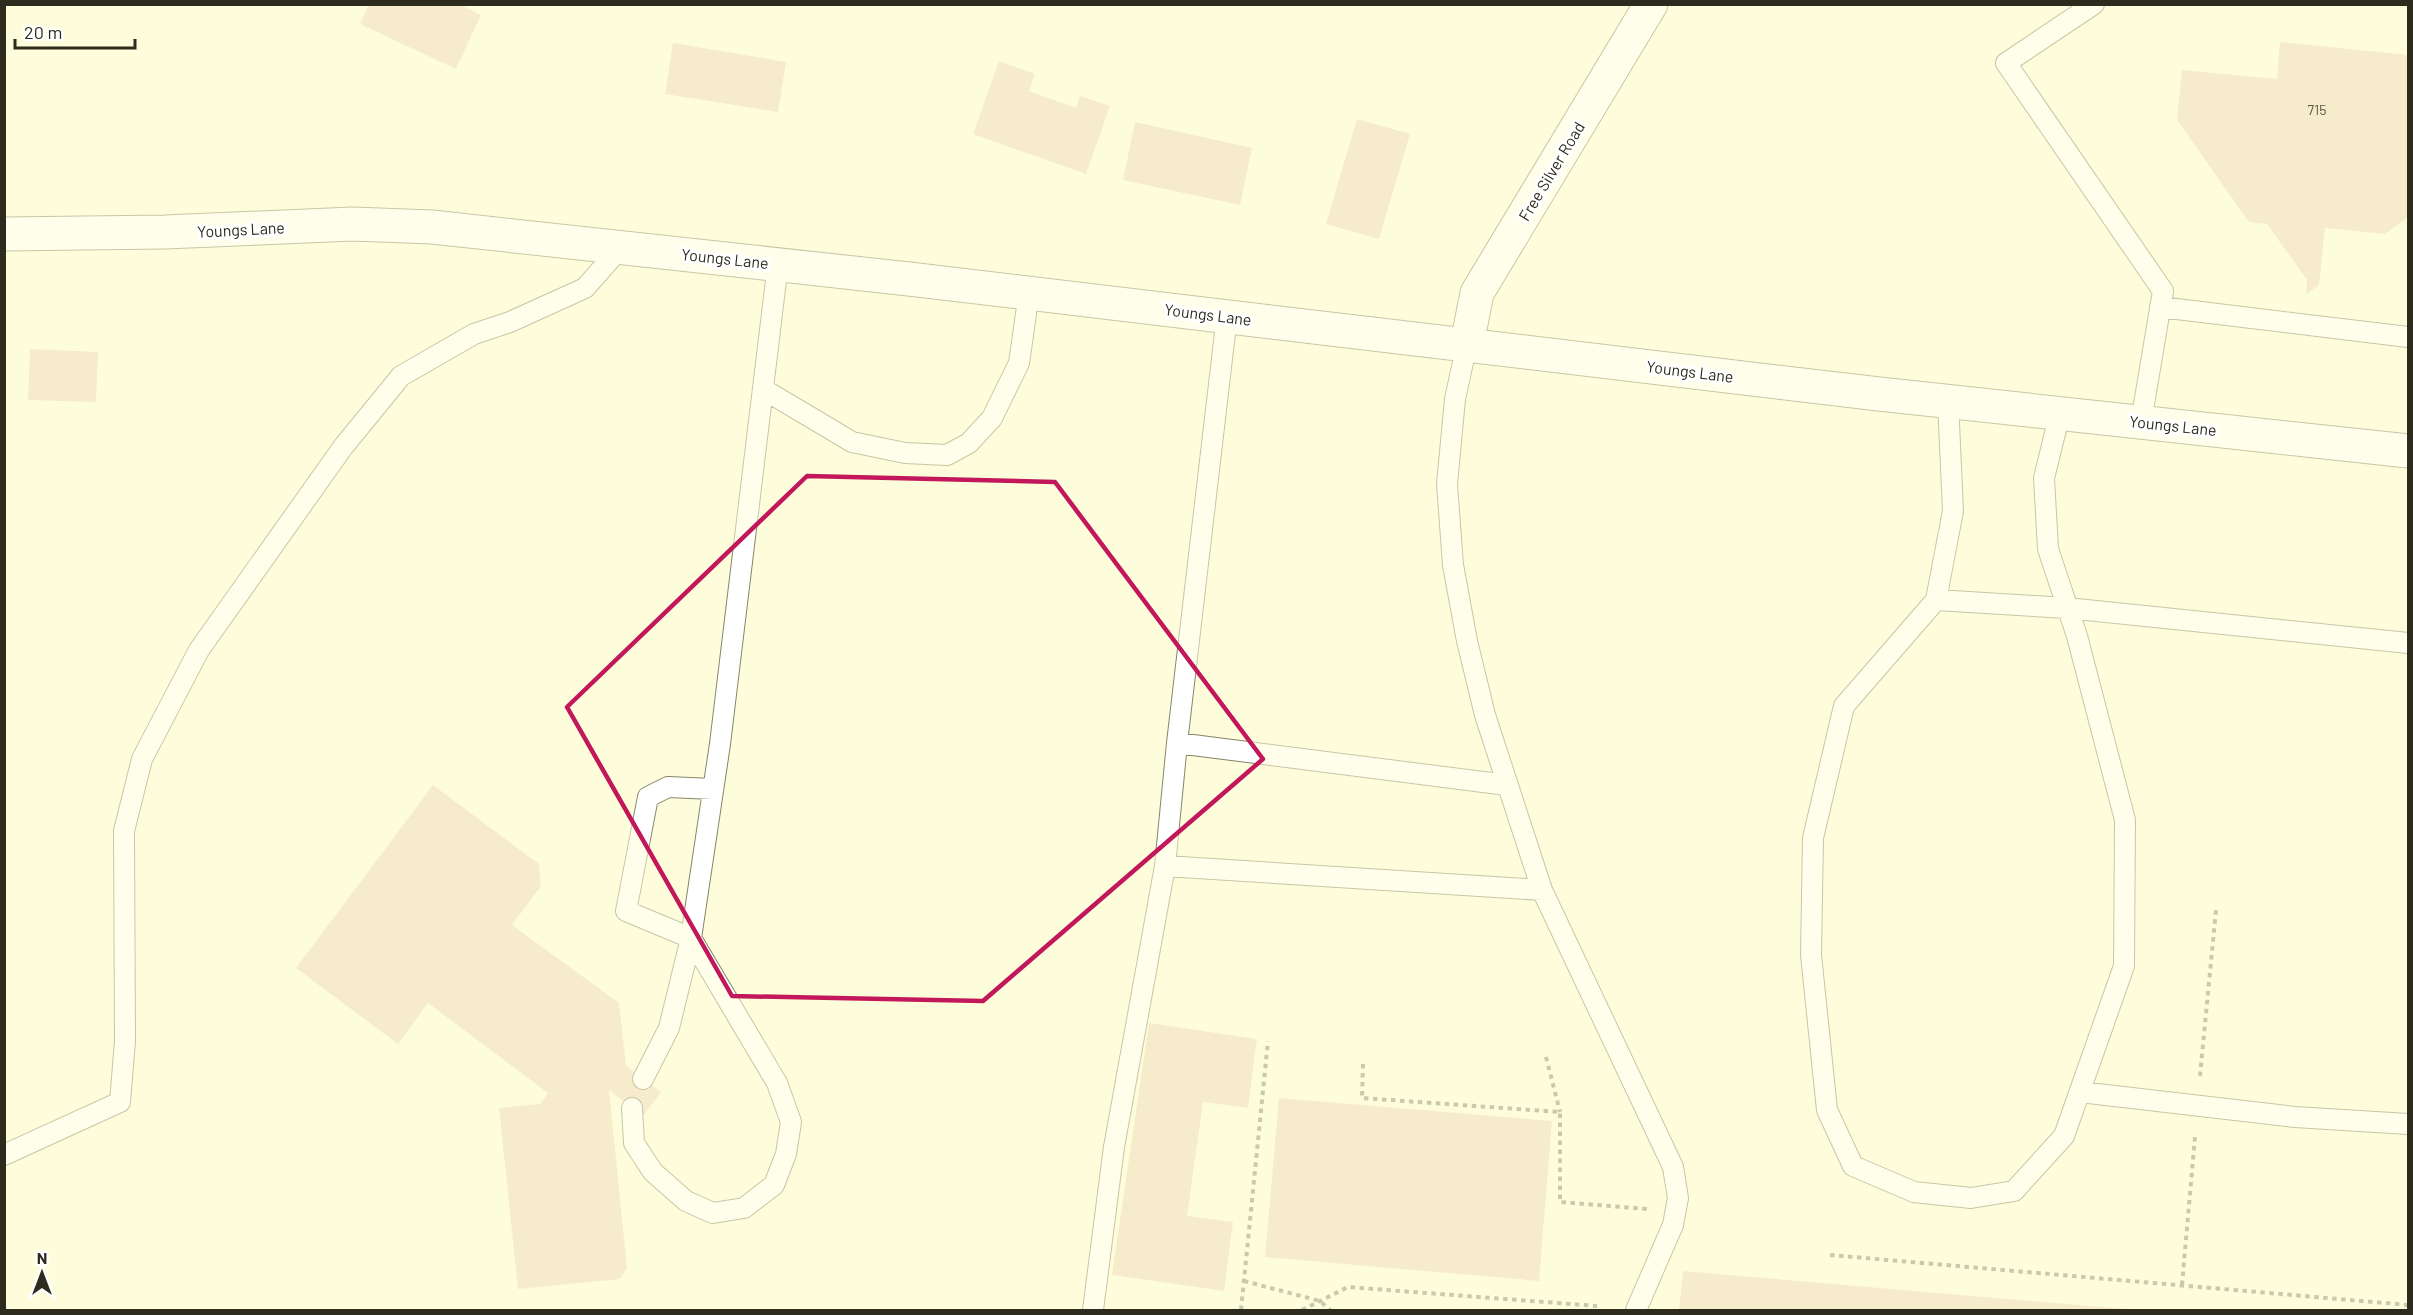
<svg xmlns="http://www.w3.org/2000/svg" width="2413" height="1315" viewBox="0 0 2413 1315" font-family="Barlow,sans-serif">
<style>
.building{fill:#eed6b9}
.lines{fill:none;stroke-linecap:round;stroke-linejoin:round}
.service-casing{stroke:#868566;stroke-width:22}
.minor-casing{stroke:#868566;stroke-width:35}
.path{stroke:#8b8a73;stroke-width:4;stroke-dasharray:4.5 4.5;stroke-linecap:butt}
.service{stroke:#fff;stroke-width:20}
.minor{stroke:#fff;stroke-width:33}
.marked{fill:none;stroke:#c2185b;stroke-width:4.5;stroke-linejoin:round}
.labels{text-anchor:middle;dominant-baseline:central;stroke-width:6;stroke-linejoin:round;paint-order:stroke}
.number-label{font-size:14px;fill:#5c5645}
.street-label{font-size:16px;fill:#2c2b1e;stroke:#fff}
</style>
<rect width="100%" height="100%" fill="#fefddb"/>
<path class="building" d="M 369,4 L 459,4 L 481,15 L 456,69 L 360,24 Z
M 2280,42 L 2408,55 L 2408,217 L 2385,234 L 2325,228 L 2319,285 L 2306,294 L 2307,280 L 2267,224 L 2249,222 L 2177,120 L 2182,70 L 2277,79 Z
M 673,43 L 786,62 L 778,112 L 665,94 Z
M 999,61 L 1035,74 L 1029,91 L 1076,108 L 1080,96 L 1110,106 L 1086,174 L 973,134 Z
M 1357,119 L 1410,134 L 1379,239 L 1326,224 Z
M 1135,122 L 1252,148 L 1240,205 L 1123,180 Z
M 30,349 L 98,352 L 96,402 L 28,400 Z
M 433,785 L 539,864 L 541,886 L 512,925 L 619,1003 L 626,1066 L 661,1092 L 643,1116 L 609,1090 L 627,1268 L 620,1279 L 518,1289 L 499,1108 L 540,1104 L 548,1093 L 428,1003 L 398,1044 L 296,968 Z
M 1149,1023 L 1257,1039 L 1248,1108 L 1203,1102 L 1187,1216 L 1233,1222 L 1224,1291 L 1112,1275 Z
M 1279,1098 L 1552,1121 L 1539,1281 L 1265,1257 Z
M 1683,1271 L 2124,1309 L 2124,1310 L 1679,1310 Z"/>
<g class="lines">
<defs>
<path id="service" d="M 2094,4 L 2006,63 L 2163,291 L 2141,422
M 2160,307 L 2408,337
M 1467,344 L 1455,399 L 1447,484 L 1453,565 L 1467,641 L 1485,715 L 1542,890 L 1673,1167 L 1678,1198 L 1673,1225 L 1636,1310
M 763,389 L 852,442 L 905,453 L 947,455 L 969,443 L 992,418 L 1019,363 L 1029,293
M 1948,401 L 1953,511 L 1936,600 L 1844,706 L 1813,838 L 1811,955 L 1827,1110 L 1853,1166 L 1914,1192 L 1971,1198 L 2014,1191 L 2064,1136 L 2124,966 L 2125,820 L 2077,636 L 2048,549 L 2044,478 L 2060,413
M 1936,600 L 2067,608 L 2408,643
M 1177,743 L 1507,785
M 1165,866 L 1542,890
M 643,1079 L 669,1028 L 691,938 L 720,744 L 778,264
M 2080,1092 L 2295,1117 L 2408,1124
M 632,1108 L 634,1143 L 653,1172 L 686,1201 L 713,1213 L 744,1208 L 774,1185 L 786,1154 L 791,1122 L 777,1083 L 691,938 L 626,911 L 648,797 L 668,787 L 713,789
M 4,1155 L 120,1102 L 125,1041 L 124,831 L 142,759 L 199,650 L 343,447 L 401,376 L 474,334 L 510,322 L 585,288 L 622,246
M 1093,1310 L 1114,1147 L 1165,866 L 1177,743 L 1227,316"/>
<path id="minor" d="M 4,234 L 165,232 L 353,224 L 432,227 L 909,279 L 1879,394 L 2408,451
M 1467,344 L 1477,293 L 1651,4"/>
</defs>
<use href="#service" class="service-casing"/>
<use href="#minor" class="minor-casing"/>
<path class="path" d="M 1546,1057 L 1560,1112
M 1363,1064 L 1362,1098 L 1560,1112 L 1560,1202 L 1647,1209
M 2200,1076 L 2216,910
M 1830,1255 L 2408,1305
M 1244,1281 L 1320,1301 L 1330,1310
M 2182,1285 L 2195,1137
M 1241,1310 L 1268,1041
M 1302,1310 L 1348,1287 L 1597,1306"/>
<use href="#service" class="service"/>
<use href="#minor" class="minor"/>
</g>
<path d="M0 0H2413V1315H0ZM 807,476 L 1055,482 L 1263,759 L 983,1001 L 732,996 L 567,707 Z" fill="#fefddb" fill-opacity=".55" fill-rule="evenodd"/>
<path class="marked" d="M 807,476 L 1055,482 L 1263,759 L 983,1001 L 732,996 L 567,707 Z"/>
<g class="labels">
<g class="number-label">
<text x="2317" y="109">715</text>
</g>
<g class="street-label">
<text transform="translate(1551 171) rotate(-59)">Free Silver Road</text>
<text transform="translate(241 229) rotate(-3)">Youngs Lane</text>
<text transform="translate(725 258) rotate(6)">Youngs Lane</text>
<text transform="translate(1208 314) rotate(7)">Youngs Lane</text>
<text transform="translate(1690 371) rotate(7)">Youngs Lane</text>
<text transform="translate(2173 425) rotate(6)">Youngs Lane</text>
</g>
</g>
<rect width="2413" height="1315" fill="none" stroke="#2c2b1e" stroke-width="12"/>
<g transform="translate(42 1273)" stroke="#ffffff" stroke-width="4.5" paint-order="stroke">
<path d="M0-4.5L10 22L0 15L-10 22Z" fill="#2c2b1e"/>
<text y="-9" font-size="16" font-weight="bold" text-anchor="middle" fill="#2c2b1e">N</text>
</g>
<path d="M15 39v9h120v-9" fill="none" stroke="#2c2b1e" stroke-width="3"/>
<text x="24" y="39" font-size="18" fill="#2c2b1e" stroke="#ffffff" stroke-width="4.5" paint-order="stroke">20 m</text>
</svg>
